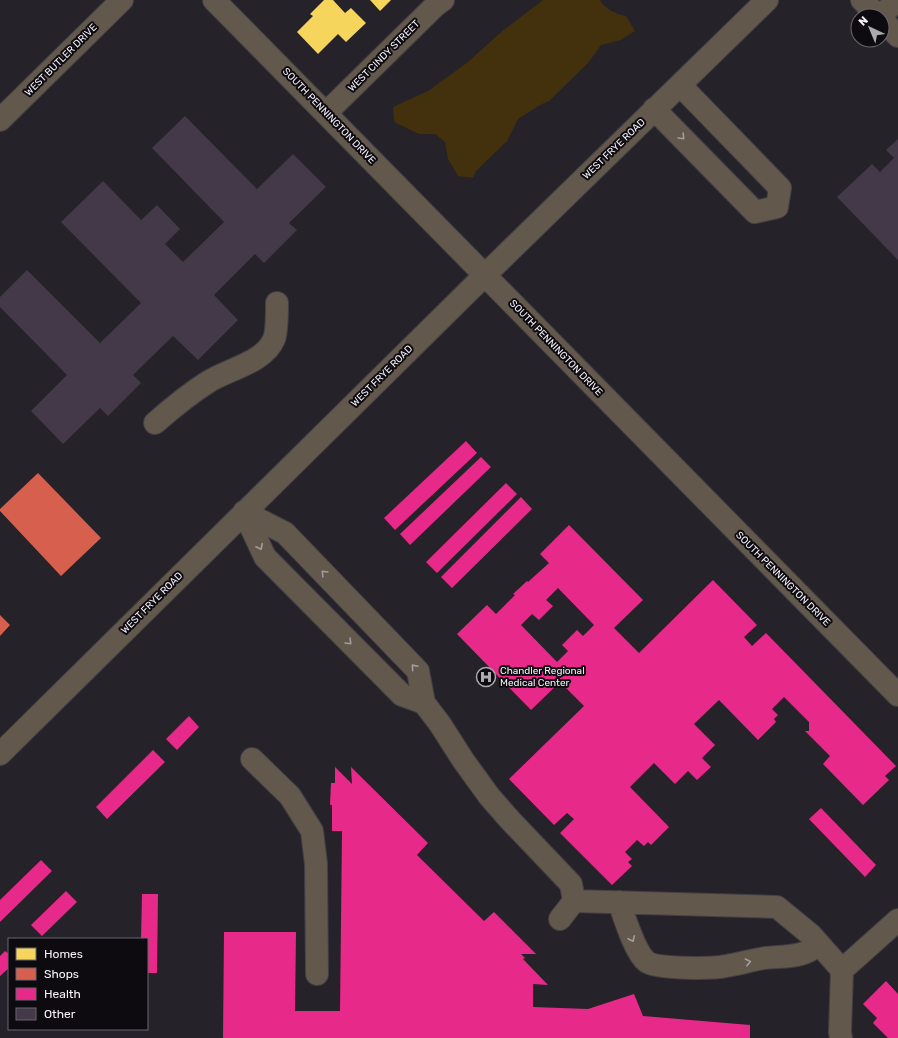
<svg xmlns="http://www.w3.org/2000/svg" width="898" height="1038" viewBox="0 0 898 1038" font-family="Rubik,sans-serif">
<style>
.green{fill:#43300d}
.homes{fill:#f6d55c}
.shops{fill:#d6604d}
.health{fill:#e7298a;fill-rule:evenodd}
.building{fill:#433948}
.lines{fill:none;stroke-linecap:round;stroke-linejoin:round}
.minor-casing{stroke:#434045;stroke-width:24}
.minor{stroke:#62584c;stroke-width:22}
.oneway{stroke:#a59d9a}
.labels{text-anchor:middle;dominant-baseline:central;stroke-width:4;stroke-linejoin:round;paint-order:stroke}
.street-label{font-size:10px;fill:#f6f1fa;stroke:#0e0b10}
.poi-label{font-size:10px;fill:#f6f1fa;stroke:#0e0b10;text-anchor:start}
</style>
<rect width="100%" height="100%" fill="#262229"/>
<path class="green" d="M 543,0 L 600,0 C 603,8 618,15 626,16 L 635,31 L 621,40 L 601,45 L 588,63 L 549,101 L 540,105 L 518,119 L 507,141 L 476,171 L 473,178 L 458,176 L 448,159 L 445,142 L 435,134 L 419,134 L 396,123 L 394,120 L 393,107 L 428,91 L 468,62 L 500,33 Z"/>
<path class="homes" d="M 324,0 L 333,0 L 345,13 L 351,8 L 366,23 L 346,42 L 338,34 L 318,54 L 297,32 L 313,16 L 310,14 Z
M 370,0 L 391,0 L 380,11 Z"/>
<path class="shops" d="M 38,473 L 101,538 L 61,576 L 0,511 L 0,509 Z
M 0,615 L 10,625 L 0,636 Z"/>
<path class="health" d="M 466,441 L 477,453 L 395,530 L 384,518 Z
M 481,457 L 491,467 L 410,545 L 400,534 Z
M 506,483 L 517,494 L 437,573 L 426,562 Z
M 521,497 L 532,509 L 452,588 L 441,577 Z
M 569,525 L 643,600 L 614,628 L 639,653 L 713,580 L 757,625 L 744,637 L 752,646 L 766,633 L 896,766 L 885,776 L 889,780 L 863,805 L 823,764 L 830,756 L 805,731 L 809,731 L 809,722 L 784,697 L 772,709 L 778,715 L 774,719 L 776,722 L 758,740 L 719,700 L 694,724 L 715,745 L 702,758 L 711,767 L 697,780 L 688,771 L 675,784 L 654,763 L 630,787 L 669,827 L 651,845 L 648,842 L 644,846 L 637,840 L 625,852 L 632,859 L 628,862 L 632,866 L 612,885 L 560,833 L 574,819 L 567,813 L 554,825 L 509,779 L 584,706 L 560,682 L 531,710 L 457,634 L 487,605 L 496,614 L 515,595 L 513,594 L 527,581 L 528,582 L 549,563 L 540,554 ZM 558,588 L 594,625 L 583,636 L 577,630 L 562,645 L 568,651 L 557,662 L 521,625 L 532,614 L 539,620 L 553,606 L 546,600 Z
M 189,716 L 199,727 L 177,750 L 166,739 Z
M 153,750 L 165,762 L 107,819 L 96,807 Z
M 335,767 L 352,784 L 351,767 L 428,843 L 417,855 L 484,921 L 494,912 L 536,954 L 521,954 L 525,958 L 523,959 L 548,985 L 533,984 L 533,1007 L 588,1009 L 634,994 L 643,1016 L 750,1025 L 750,1038 L 223,1038 L 224,932 L 296,932 L 295,1011 L 340,1011 L 342,831 L 332,831 L 332,805 L 330,805 L 331,783 L 335,783 Z
M 821,808 L 876,865 L 865,877 L 809,819 Z
M 41,860 L 52,871 L 0,922 L 0,900 Z
M 66,891 L 77,902 L 42,936 L 31,925 Z
M 142,894 L 158,894 L 157,973 L 147,973 L 147,939 L 141,939 Z
M 5,951 L 9,954 L 9,968 L 0,976 L 0,956 Z
M 886,981 L 898,994 L 898,1038 L 888,1038 L 873,1023 L 877,1018 L 863,1004 Z"/>
<path class="building" d="M 185,116 L 257,189 L 293,154 L 326,187 L 289,223 L 297,230 L 264,263 L 255,254 L 214,295 L 238,320 L 198,360 L 173,336 L 133,375 L 141,383 L 108,416 L 100,408 L 63,444 L 31,411 L 67,375 L 0,307 L 0,297 L 27,270 L 100,343 L 141,303 L 61,222 L 103,181 L 141,220 L 157,205 L 180,229 L 165,244 L 183,262 L 224,222 L 152,148 Z
M 898,139 L 898,260 L 837,197 L 872,164 L 880,172 L 894,158 L 886,150 Z"/>
<g class="lines">
<defs>
<path id="minor" d="M 214,0 L 898,695
M 862,0 L 878,16
M 881,16 L 897,0
M 882,20 L 898,36
M 654,109 L 755,212 L 777,207 L 780,188 L 680,85
M 326,113 L 436,5 L 443,0
M 0,120 L 122,0
M 155,423 C 172,408 189,394 208,382 C 228,369 264,363 274,339 C 277,332 277,312 277,303
M 244,512 L 285,533 L 418,671 L 424,703 L 440,724 L 463,760 L 489,796 L 510,820 L 571,884 L 574,901 L 560,919
M 244,512 L 265,557 L 402,695 L 424,703
M 0,754 L 485,275 L 767,0
M 252,759 L 290,796 L 312,831 L 316,864 L 317,974
M 574,901 L 777,907 L 811,935 L 842,970 L 898,920
M 619,902 C 624,916 635,953 647,962 C 658,969 713,969 726,966 C 739,964 752,960 765,958 C 776,957 789,957 801,954 C 808,952 813,949 819,944
M 841,1038 L 840,1032 L 842,970"/>
</defs>
<use href="#minor" class="minor-casing"/>
<use href="#minor" class="minor"/>
</g>
<defs><path id="oneway-chevron" d="M-2-3.5L2.5 0L-2 3.5" fill="none" stroke-width="1.6" stroke-linecap="round" stroke-linejoin="round"/></defs>
<g class="oneway">
<use href="#oneway-chevron" transform="translate(682 137) rotate(46)"/>
<use href="#oneway-chevron" transform="translate(260 547) rotate(64)"/>
<use href="#oneway-chevron" transform="translate(324 573) rotate(-134)"/>
<use href="#oneway-chevron" transform="translate(349 642) rotate(45)"/>
<use href="#oneway-chevron" transform="translate(414 667) rotate(-131)"/>
<use href="#oneway-chevron" transform="translate(632 939) rotate(65)"/>
<use href="#oneway-chevron" transform="translate(748 962) rotate(-13)"/>
</g>
<defs>
<symbol id="hospital-ring" viewBox="-11 -11 22 22"><circle r="9.5" fill="#0e0b10" stroke="#ada9b1" stroke-width="1.5"/><path d="M-5-5h3v3.5h4V-5h3V5h-3V1.5h-4V5h-3Z" fill="#ada9b1"/></symbol>
</defs>
<g fill-rule="evenodd">
<use href="#hospital-ring" x="475" y="666" width="22" height="22"/>
</g>
<g class="labels">
<g class="street-label">
<text transform="translate(384 56) rotate(-45)">WEST CINDY STREET</text>
<text transform="translate(61 60) rotate(-45)">WEST BUTLER DRIVE</text>
<text transform="translate(329 116) rotate(46)">SOUTH PENNINGTON DRIVE</text>
<text transform="translate(614 149) rotate(-44)">WEST FRYE ROAD</text>
<text transform="translate(556 348) rotate(46)">SOUTH PENNINGTON DRIVE</text>
<text transform="translate(382 376) rotate(-45)">WEST FRYE ROAD</text>
<text transform="translate(783 579) rotate(45)">SOUTH PENNINGTON DRIVE</text>
<text transform="translate(152 603) rotate(-45)">WEST FRYE ROAD</text>
</g>
<g class="poi-label">
<text x="500" y="671">Chandler Regional<tspan x="500" dy="12">Medical Center</tspan></text>
</g>
</g>
<rect x="8" y="938" width="140" height="92" fill="#0e0b10" stroke="#6b676e"/>
<rect x="16" y="948" width="20" height="12" fill="#f6d55c" stroke="#6b676e"/>
<text x="44" y="958" font-size="12" fill="#f6f1fa">Homes</text>
<rect x="16" y="968" width="20" height="12" fill="#d6604d" stroke="#6b676e"/>
<text x="44" y="978" font-size="12" fill="#f6f1fa">Shops</text>
<rect x="16" y="988" width="20" height="12" fill="#e7298a" stroke="#6b676e"/>
<text x="44" y="998" font-size="12" fill="#f6f1fa">Health</text>
<rect x="16" y="1008" width="20" height="12" fill="#433948" stroke="#6b676e"/>
<text x="44" y="1018" font-size="12" fill="#f6f1fa">Other</text>
<g transform="translate(870 28) rotate(316)"><circle r="19" fill="#0e0b10" stroke="#6b676e"/>
<path d="M0-3L7 15L0 10L-7 15Z" fill="#ada9b1"/>
<text y="-6" font-size="11" font-weight="bold" text-anchor="middle" fill="#f6f1fa">N</text>
</g>
</svg>
